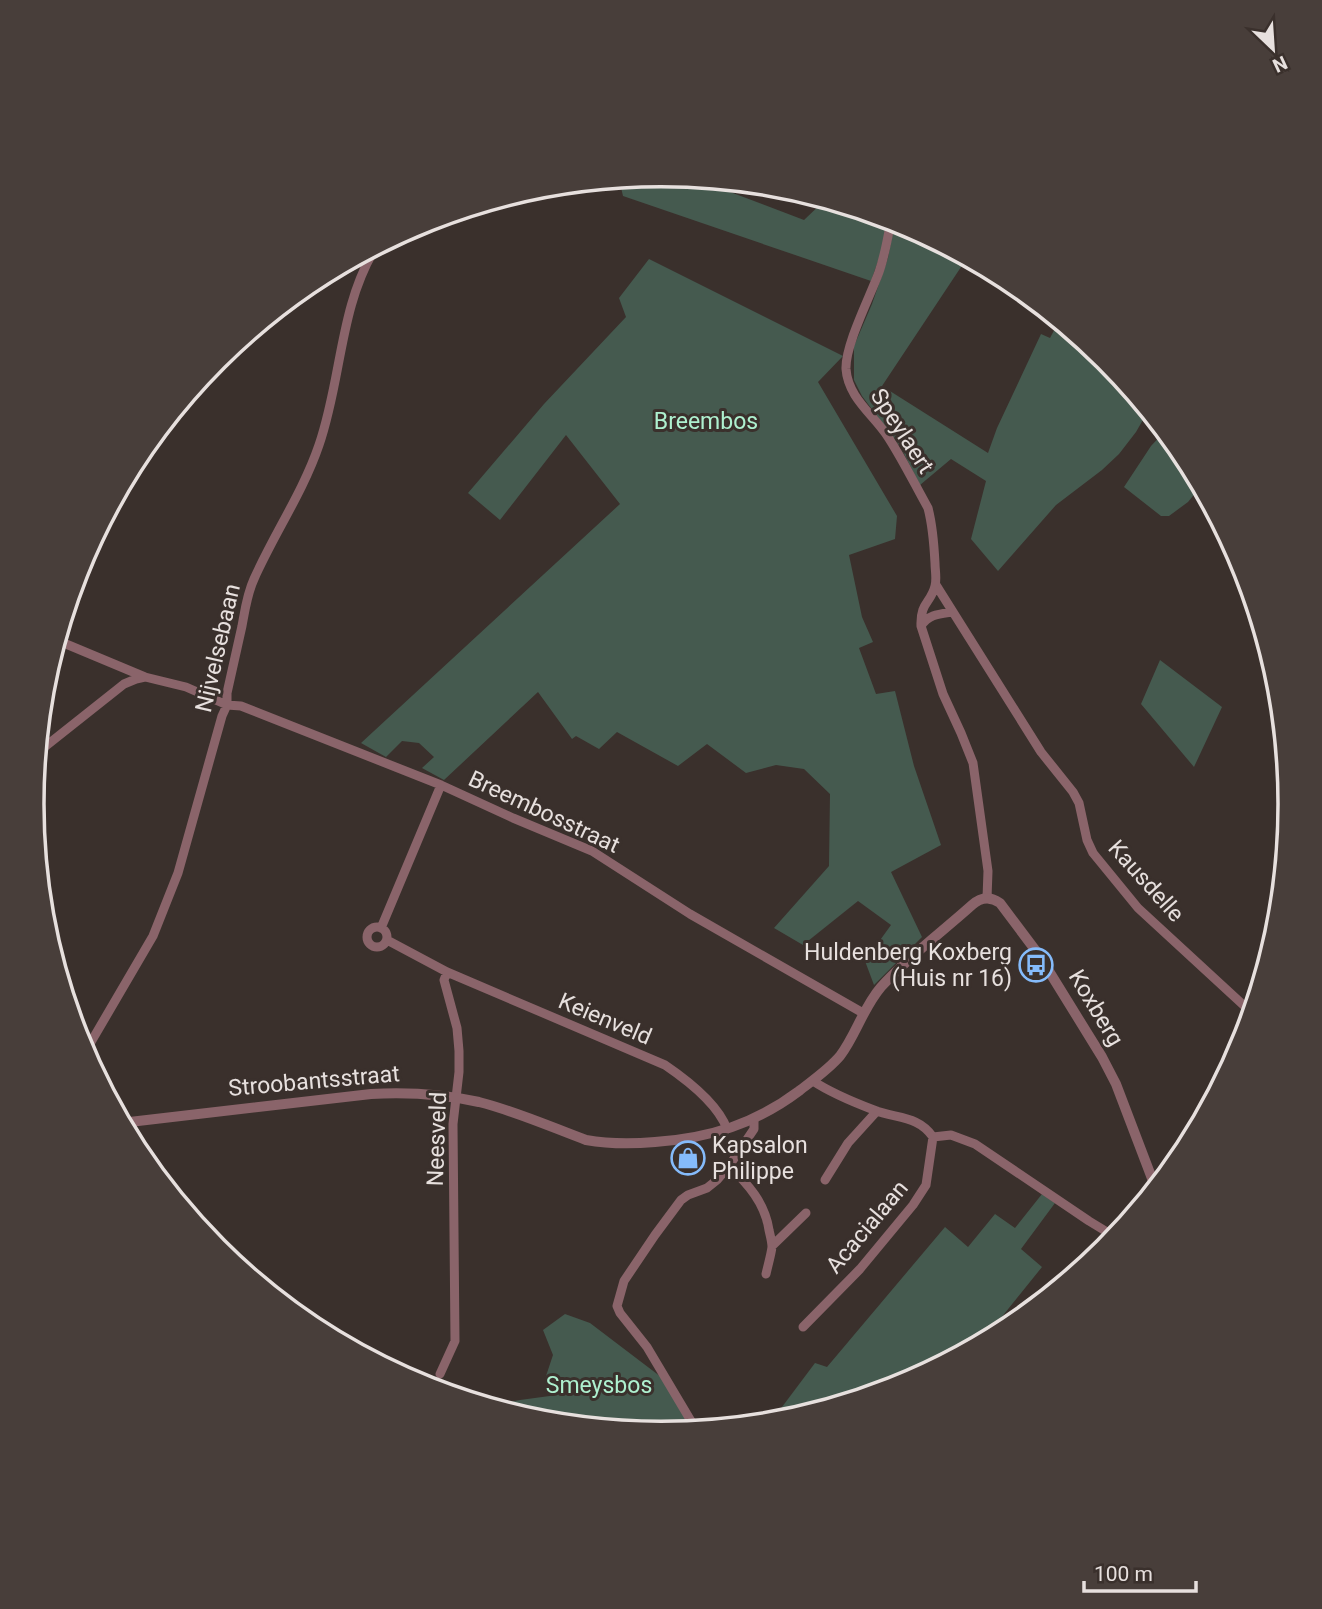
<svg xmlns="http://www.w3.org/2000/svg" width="1322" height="1609" viewBox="0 0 1322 1609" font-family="Roboto,sans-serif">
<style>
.green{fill:#455a4f}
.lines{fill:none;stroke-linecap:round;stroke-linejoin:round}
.minor{stroke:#8a646a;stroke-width:9}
.tertiary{stroke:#8a646a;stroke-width:10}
.labels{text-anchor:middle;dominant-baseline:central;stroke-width:6;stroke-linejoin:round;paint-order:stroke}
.park-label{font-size:23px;fill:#aef0cf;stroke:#3a302c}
.street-label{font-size:23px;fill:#e7e0de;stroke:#3a302c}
.poi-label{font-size:23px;fill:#e7e0de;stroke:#3a302c;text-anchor:end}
.rim{fill:none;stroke:#e7e0de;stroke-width:3.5}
</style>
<rect width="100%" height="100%" fill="#3a302c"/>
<path class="green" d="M 661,175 L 693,178 L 804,220 L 825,200 L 891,220 L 889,230 L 871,281 L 623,196 L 619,179 Z
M 895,221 L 902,223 L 967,258 L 882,386 L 988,453 L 997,428 L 1041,334 L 1050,338 L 1059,321 L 1106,360 L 1148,411 L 1136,432 L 1119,454 L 1102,470 L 1056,505 L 998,571 L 971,539 L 986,481 L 951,459 L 920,485 L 901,448 L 862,396 L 854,380 L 854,346 L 872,304 L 888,258 Z
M 649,259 L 843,356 L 818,382 L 897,516 L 895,539 L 849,555 L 862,617 L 873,642 L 859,648 L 876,694 L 895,691 L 914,766 L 941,845 L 891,872 L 922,937 L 874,985 L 865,961 L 891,925 L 858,901 L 803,945 L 774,928 L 829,866 L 830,794 L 804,769 L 776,765 L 746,773 L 707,744 L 678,766 L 617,732 L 599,749 L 576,736 L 572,739 L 538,692 L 444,780 L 422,768 L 434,757 L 419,743 L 402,741 L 386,757 L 361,743 L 620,504 L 566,435 L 500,520 L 468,493 L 544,404 L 626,317 L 619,298 Z
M 1165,431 L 1185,455 L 1201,486 L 1188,502 L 1169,516 L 1161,516 L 1124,487 L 1151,446 Z
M 1160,660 L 1222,707 L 1194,767 L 1141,704 Z
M 1042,1194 L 1055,1203 L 1021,1249 L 1042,1267 L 980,1344 L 902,1386 L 783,1422 L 770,1423 L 815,1363 L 827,1367 L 945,1227 L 968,1247 L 995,1214 L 1015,1228 Z
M 565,1314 L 590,1323 L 665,1380 L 694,1431 L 661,1434 L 538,1422 L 487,1406 L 520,1400 L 557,1395 L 545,1379 L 553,1355 L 543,1330 Z"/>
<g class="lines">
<path class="minor" d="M 891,220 C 888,237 885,255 879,272 C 870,297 845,345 846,369 C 848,398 874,415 888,437 C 903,460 915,485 928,508 C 933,527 934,544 935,563 C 935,570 937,579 935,586 C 931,603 920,602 921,626 C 929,614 939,614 953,612
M 936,585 L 1041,752 L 1073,792 L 1079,803 L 1087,840 L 1093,853 L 1138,908 L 1252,1013
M 921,626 L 943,694 L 961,733 L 973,763 L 988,871 L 987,898
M 66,644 L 145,677 L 186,687 L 227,705 L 241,706 L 441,785 L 513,818 L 592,851 L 690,914 L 863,1013
M 37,753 L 124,684 L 136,679 L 145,677
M367 937a10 10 0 1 1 20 0a10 10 0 1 1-20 0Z
M 381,928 L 441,785
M 387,940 L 447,972 L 665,1065 C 687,1080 718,1104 727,1129
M 84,1054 L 153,936 L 178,873 L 222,716 L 227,705 L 227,693 C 232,671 237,648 242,626 C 245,610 247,594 254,579 C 274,534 303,492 319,445 C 342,379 339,307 376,247
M 813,1081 C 831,1093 853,1102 874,1110 C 896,1119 918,1115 933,1137
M 933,1137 L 951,1135 L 975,1144 L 1089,1221 L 1112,1235 L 1119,1234
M 729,1166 C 748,1184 765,1203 769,1230 C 770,1235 772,1241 772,1247 C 771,1255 768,1265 766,1274
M 825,1180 L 848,1143 L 877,1111
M 772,1246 L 806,1213
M 803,1327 L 860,1269 L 913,1205 L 926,1185 L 933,1137
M 440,1374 L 455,1341 L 453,1124 L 459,1072 L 459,1051 L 457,1028 L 444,980 L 447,972
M 700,1430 L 691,1421 L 647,1347 L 620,1313 L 617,1306 L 624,1281 L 655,1235 L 681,1200 L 688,1195 L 707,1188 L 717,1180 L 729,1166 L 754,1129 L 754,1119"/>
<path class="tertiary" d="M 121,1123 L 371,1094 C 407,1092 443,1094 479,1102 C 515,1111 551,1127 586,1140 C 609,1144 632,1144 655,1142 C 710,1138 755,1124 799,1091 C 813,1080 828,1070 840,1056 C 856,1035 863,1008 881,987 C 908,957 942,932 972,905 C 981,897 990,896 1000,903 L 1039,955 L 1102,1057 L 1116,1084 L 1156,1189"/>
</g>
<defs>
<symbol id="bus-ring" viewBox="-11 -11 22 22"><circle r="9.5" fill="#3a302c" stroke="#85bbfb" stroke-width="1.5"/><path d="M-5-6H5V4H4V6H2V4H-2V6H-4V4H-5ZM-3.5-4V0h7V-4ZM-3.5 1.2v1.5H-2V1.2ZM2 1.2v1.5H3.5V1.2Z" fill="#85bbfb"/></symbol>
<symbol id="shop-ring" viewBox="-11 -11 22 22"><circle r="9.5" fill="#3a302c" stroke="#85bbfb" stroke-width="1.5"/><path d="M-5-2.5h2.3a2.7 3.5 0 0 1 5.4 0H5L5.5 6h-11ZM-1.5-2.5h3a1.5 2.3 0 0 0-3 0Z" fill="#85bbfb"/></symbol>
</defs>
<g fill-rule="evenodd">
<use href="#bus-ring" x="1017" y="946" width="38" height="38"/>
<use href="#shop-ring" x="669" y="1139" width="38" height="38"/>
</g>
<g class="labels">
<g class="park-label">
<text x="706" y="421">Breembos</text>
<text x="599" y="1385">Smeysbos</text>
</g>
<g class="street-label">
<text transform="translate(902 431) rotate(57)">Speylaert</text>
<text transform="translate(218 648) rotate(-77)">Nijvelsebaan</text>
<text transform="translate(544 812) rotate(25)">Breembosstraat</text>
<text transform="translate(1146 881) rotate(48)">Kausdelle</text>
<text transform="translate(1096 1008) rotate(59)">Koxberg</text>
<text transform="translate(605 1019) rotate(23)">Keienveld</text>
<text transform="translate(314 1081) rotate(-5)">Stroobantsstraat</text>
<text transform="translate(437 1139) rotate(-88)">Neesveld</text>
<text transform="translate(867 1227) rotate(-50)">Acacialaan</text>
</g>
<g class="poi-label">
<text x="1012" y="952">Huldenberg Koxberg<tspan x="1012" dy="26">(Huis nr 16)</tspan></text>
<text x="712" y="1145" text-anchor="start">Kapsalon<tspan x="712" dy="26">Philippe</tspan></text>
</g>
</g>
<path d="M0 0H1322V1609H0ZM44 804a617 617 0 1 1 1234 0a617 617 0 1 1-1234 0Z" fill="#483e3a" fill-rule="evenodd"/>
<path class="rim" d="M44 804a617 617 0 1 1 1234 0a617 617 0 1 1-1234 0Z"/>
<g transform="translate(1273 49) rotate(155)" stroke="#3a302c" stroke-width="5" paint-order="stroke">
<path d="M0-5L12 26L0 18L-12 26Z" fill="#e7e0de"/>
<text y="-10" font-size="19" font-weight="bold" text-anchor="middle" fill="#e7e0de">N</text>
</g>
<path d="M1084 1581v10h112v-10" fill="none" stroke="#e7e0de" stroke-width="3.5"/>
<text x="1094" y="1581" font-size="21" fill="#e7e0de" stroke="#3a302c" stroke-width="5" paint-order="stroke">100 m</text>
</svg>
